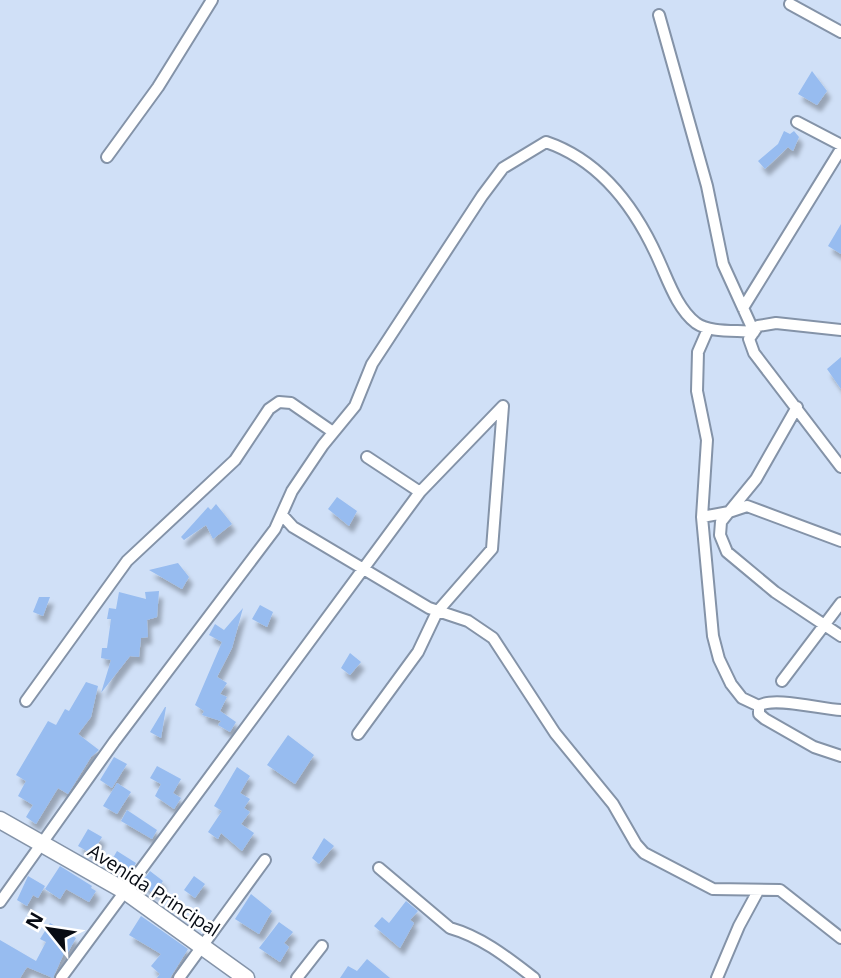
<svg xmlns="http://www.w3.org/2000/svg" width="841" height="978" viewBox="0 0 841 978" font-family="'Open Sans',sans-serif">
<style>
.building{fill:#97bcf0;filter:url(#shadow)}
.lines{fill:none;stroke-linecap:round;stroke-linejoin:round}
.street-casing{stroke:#8493a8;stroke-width:14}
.secondary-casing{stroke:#8493a8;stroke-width:19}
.street{stroke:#fff;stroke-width:10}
.secondary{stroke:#fff;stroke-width:16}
.labels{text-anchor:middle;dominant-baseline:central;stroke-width:5;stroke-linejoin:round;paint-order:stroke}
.street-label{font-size:19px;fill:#080c14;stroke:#fff}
</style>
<defs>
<filter id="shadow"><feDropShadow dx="4" dy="7" stdDeviation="2" flood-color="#0004"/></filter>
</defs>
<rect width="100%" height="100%" fill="#d0e0f7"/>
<path class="building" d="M 812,71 L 827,91 L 817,105 L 798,94 Z
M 784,131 L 790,134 L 794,131 L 799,137 L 793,151 L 788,147 L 765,169 L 758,161 L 778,144 Z
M 841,224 L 841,254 L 828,246 Z
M 841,357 L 841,389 L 827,369 Z
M 337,497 L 357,511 L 349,526 L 328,509 Z
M 216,504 L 232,524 L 213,539 L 206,525 L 184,540 L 181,537 L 208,507 L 211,510 Z
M 178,563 L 189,577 L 182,589 L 149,570 Z
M 159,591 L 157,617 L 147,620 L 148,637 L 141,638 L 139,657 L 130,656 L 101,693 L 111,660 L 101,658 L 102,648 L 107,648 L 111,619 L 107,619 L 109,608 L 116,609 L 119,592 L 146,599 L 145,592 Z
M 39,597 L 50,597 L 43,616 L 33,612 Z
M 260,605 L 273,612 L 267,627 L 252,619 Z
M 243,608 L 232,648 L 217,677 L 227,683 L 220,694 L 227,697 L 220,711 L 236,722 L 230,732 L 218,725 L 221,721 L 202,715 L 204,711 L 195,705 L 222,642 L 209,635 L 215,624 L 224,630 Z
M 350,653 L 361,662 L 350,675 L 341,668 Z
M 86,682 L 98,686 L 91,717 L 78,734 L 99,750 L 91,757 L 68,794 L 58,788 L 36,824 L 26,817 L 33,805 L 18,796 L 26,781 L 16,775 L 48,721 L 56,725 L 65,709 L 69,711 Z
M 165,707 L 166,707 L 161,738 L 150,732 Z
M 288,735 L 314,755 L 295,784 L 267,765 Z
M 114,757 L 127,764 L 112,788 L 100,780 Z
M 157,766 L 181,779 L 173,793 L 181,798 L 174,809 L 155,796 L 161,784 L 150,778 Z
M 237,767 L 250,776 L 240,793 L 250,799 L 244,808 L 250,812 L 241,824 L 254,833 L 242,851 L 221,833 L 218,839 L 208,832 L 222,811 L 214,806 Z
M 117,783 L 131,792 L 117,814 L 103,806 Z
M 127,810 L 157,830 L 152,839 L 121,821 Z
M 88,829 L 102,837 L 92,854 L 78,846 Z
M 324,838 L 334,846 L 319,864 L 312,858 Z
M 117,851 L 136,863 L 128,875 L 110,863 Z
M 60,866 L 92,886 L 91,888 L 96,891 L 89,902 L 66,889 L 60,899 L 45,889 Z
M 150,871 L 163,881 L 154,894 L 141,883 Z
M 28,876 L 45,886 L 38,898 L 33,895 L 27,906 L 17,900 Z
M 194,876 L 205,884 L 195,898 L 184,890 Z
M 251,894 L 272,911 L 259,934 L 235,919 Z
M 406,901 L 418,911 L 410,920 L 414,923 L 400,948 L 374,926 L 382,917 L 389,923 Z
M 141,916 L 188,949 L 170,978 L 157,978 L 160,974 L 151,966 L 161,954 L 129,935 Z
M 279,922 L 293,932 L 284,943 L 289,947 L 280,962 L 259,948 Z
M 50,923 L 76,938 L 67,954 L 64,953 L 53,978 L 27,967 L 20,978 L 0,978 L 0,940 L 36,961 L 46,942 L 40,939 Z
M 367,959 L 390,978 L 340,978 L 348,966 L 357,971 Z"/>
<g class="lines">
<defs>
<path id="street" d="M 790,4 L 841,32
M 659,15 L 707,186 L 723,264 L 754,332
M 797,122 L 841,145
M 107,157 L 158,87 L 212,0
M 743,308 L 841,149
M 708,329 L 698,352 L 697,391 L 707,440 L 702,517 L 713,636 L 719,659 L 731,684 L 742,698 L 759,706
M 841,330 L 776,323 L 758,326 L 749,339 L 754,353 L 841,467
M 367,457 L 420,492
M 282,515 L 293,527 L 429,608 L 468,621 L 493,638 L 555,733 L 613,804 L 636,844 L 644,853 L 713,889 L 780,890 L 841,938
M 702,517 L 729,512 L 756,479 L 797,407
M 841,541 L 747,506 L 729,512 L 721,522 L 720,535 L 727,552 L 775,592 L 841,636
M 782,681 L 841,603
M 26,701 L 127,561 L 235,460 L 269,409 L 279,402 L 291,403 L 333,432
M 841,710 C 821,709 772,696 759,706 L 759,714 L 765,719 L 814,747 L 841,756
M 358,734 L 418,652 L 437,612 L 492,549 L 503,406
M 379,868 L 450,928 C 482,937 508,958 534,978
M 0,902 L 114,742 L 275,529 L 292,491 L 323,445 L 355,406 L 372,364 L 482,196 L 503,168 L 546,142 C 602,161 637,210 660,263 C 669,283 678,309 696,323 C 710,333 736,330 754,332
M 61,978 L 420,492 L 503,406
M 179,978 L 265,860
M 297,978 L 322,946
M 717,978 L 739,926 L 758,891"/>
<path id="secondary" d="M 0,820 L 125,891 L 246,978"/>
</defs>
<use href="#street" class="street-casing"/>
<use href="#secondary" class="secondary-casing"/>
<use href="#street" class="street"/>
<use href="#secondary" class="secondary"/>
</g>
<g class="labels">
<g class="street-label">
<text transform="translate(154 890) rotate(33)">Avenida Principal</text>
</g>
</g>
<g transform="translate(49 929) rotate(300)" stroke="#ffffff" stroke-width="5" paint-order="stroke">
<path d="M0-5L12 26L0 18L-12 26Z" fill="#080c14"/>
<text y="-10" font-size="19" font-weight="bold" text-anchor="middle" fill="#080c14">N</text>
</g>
</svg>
